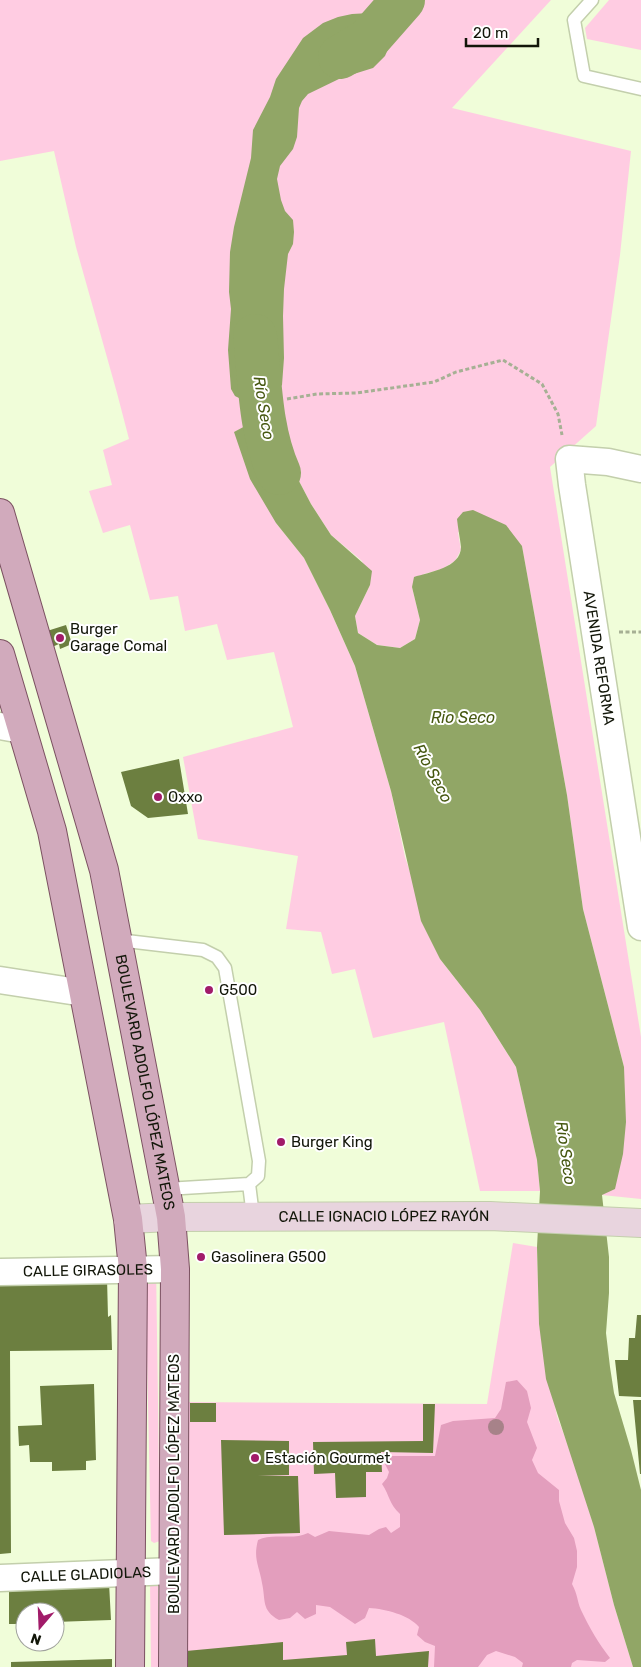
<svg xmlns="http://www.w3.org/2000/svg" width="641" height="1667" viewBox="0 0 641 1667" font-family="Rubik,sans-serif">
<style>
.green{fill:#ffcce2}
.forest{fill:#e39ebd}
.water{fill:#91a666}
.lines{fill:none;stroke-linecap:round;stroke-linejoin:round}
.river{stroke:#91a666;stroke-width:44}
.building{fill:#6c7f40}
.lane-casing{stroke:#c3cfac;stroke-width:15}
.street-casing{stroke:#c3cfac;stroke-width:29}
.secondary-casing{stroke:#c3cfac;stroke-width:30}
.primary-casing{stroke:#7b5161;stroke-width:30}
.path{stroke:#a6b094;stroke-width:3;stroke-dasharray:4 2.5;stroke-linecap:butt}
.lane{stroke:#fff;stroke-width:12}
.street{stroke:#fff;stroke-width:26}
.secondary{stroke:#e8d4de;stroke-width:28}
.primary{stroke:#d1aabc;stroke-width:28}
.tree{fill:#a78289}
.poi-dot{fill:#a11b69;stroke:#fff;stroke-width:2}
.labels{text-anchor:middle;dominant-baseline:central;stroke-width:4;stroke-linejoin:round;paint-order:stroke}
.poi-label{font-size:15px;fill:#121609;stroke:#fff;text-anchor:start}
.street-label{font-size:15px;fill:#121609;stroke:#fff}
.water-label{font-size:16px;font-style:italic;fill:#465811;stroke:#fff}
</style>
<rect width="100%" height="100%" fill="#f0fdd9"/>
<path class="green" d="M 0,0 L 551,0 L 452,108 L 631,151 L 620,255 L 596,426 L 550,467 L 641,1037 L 641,1199 L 602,1195 L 624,1067 L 583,909 L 567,795 L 522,546 L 458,532 L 461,550 L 455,561 L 442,569 L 424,574 L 412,587 L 420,620 L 415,639 L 400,648 L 377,645 L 358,633 L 355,616 L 370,585 L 362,561 L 331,535 L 311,504 L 289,462 L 283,406 L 276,523 L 304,558 L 330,610 L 355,666 L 391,791 L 405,857 L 440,959 L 480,1010 L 516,1067 L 537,1160 L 540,1191 L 480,1191 L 444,1022 L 373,1038 L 355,969 L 332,974 L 321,932 L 286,929 L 298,856 L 198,839 L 183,757 L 293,727 L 274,652 L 227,660 L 217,624 L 185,631 L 178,596 L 150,600 L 130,525 L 103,533 L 89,491 L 112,485 L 103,450 L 129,439 L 117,393 L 76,247 L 54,151 L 0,161 Z
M 609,0 L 641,0 L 641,50 L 587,39 L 585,28 Z
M 513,1243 L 537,1247 L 539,1324 L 557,1416 L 575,1464 L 594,1527 L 614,1605 L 633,1667 L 185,1667 L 185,1402 L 487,1404 Z
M 145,1264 L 156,1264 L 160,1541 L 154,1543 L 151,1541 Z
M 158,1579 L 158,1667 L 151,1667 L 150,1580 Z"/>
<path class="forest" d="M 517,1380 L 527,1391 L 531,1408 L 527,1422 L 537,1448 L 532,1460 L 538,1473 L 559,1490 L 559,1501 L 565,1523 L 574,1538 L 577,1551 L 577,1567 L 572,1584 C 578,1595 577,1601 581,1610 C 589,1627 599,1644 610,1658 L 605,1662 L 577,1660 L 572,1663 L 571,1667 L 522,1667 L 523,1663 L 515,1657 L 496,1651 L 487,1655 L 478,1667 L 434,1667 L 435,1646 L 425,1642 L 417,1635 L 419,1627 C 409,1615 386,1609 369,1608 L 365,1618 L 355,1624 L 330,1607 L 316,1605 L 316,1614 L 305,1619 L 297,1612 L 290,1618 L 279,1620 C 261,1610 266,1601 262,1583 C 259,1565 253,1559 258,1540 C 273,1532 292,1541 308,1533 L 315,1537 L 329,1531 L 369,1535 L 379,1529 L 386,1527 L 391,1533 L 400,1527 L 400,1514 C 389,1504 390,1496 382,1484 L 387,1478 L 389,1472 L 385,1464 L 387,1456 L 435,1456 L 441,1425 L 453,1421 L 495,1418 L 501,1409 L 506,1382 Z"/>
<path class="water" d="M 370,13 L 386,19 L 392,33 L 391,42 L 385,56 L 373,68 L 341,78 L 308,94 L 302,101 L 299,108 L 297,137 L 293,149 L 280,166 L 277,179 L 281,200 L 285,211 L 293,220 L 294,232 L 293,244 L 288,254 L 284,289 L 283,316 L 284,358 L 282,385 L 277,390 L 247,399 L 241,399 L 235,396 L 231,389 L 228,350 L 231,309 L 229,292 L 230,252 L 234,227 L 251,158 L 253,130 L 270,97 L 276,79 L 303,38 L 323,23 L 338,17 L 352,14 Z
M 283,406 L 289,462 L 311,504 L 331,535 L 372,571 L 370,585 L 355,616 L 358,633 L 377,645 L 400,648 L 415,639 L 420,620 L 412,587 L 414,577 C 429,572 461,568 461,547 C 460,538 458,529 457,519 L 463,512 L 473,510 L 506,525 L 522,546 L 567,795 L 583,909 L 624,1067 L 626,1122 L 623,1154 L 615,1189 L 602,1195 L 609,1257 L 609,1293 L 606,1333 L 610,1367 L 614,1393 L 631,1450 L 641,1490 L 641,1667 L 633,1667 L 614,1605 L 594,1527 L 546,1379 L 539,1324 L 537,1247 L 540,1191 L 537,1160 L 516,1067 L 480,1010 L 440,959 L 421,921 L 391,791 L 355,666 L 330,610 L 304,558 L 276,523 L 250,479 L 234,432 Z"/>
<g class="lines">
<path class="river" d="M 340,57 L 367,41 L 403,0
M 255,336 C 260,381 260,431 279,473"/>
</g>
<path class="building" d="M 66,625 L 72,644 L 60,649 L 59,644 L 52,647 L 47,631 Z
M 179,759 L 188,814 L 148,818 L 131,806 L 121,772 Z
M 0,1278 L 107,1278 L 108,1317 L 111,1315 L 112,1350 L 10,1351 L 11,1553 L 0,1554 Z
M 637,1315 L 641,1315 L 641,1397 L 619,1396 L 615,1360 L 628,1360 L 629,1338 L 635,1338 Z
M 94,1384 L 96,1460 L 86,1461 L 86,1470 L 52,1471 L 52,1462 L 30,1462 L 29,1445 L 19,1446 L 18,1426 L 42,1425 L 40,1386 Z
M 633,1400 L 641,1400 L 641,1474 L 640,1474 Z
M 190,1403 L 216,1403 L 216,1422 L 190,1422 Z
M 423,1404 L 435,1404 L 433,1453 L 381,1452 L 382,1472 L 366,1472 L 366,1497 L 336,1498 L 335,1473 L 314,1474 L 313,1442 L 423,1441 Z
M 221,1440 L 289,1441 L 289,1475 L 258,1476 L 298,1476 L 300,1533 L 224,1535 Z
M 109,1583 L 111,1620 L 55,1622 L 55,1612 L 25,1612 L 25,1624 L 9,1624 L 9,1584 Z
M 375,1639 L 376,1656 L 429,1651 L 428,1667 L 185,1667 L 186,1651 L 283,1642 L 283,1660 L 347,1655 L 346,1642 Z
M 112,1659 L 112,1667 L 11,1667 L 11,1662 Z"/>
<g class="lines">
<defs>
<path id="lane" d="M 592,0 L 574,20 L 584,76 L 641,89
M 118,940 L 203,950 L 217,957 L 225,968 L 259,1161 L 258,1176 L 249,1184 L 166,1189
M 249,1184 L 253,1216"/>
<g id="street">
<path id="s1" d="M 641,469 L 608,462 L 569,459 L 572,485 L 641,927"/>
<path d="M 0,726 L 22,730"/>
<path d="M 0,980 L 84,993"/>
<path id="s2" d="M 0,1272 L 175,1269"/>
<path id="s3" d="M 0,1578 L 173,1571"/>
</g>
<g id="secondary">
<path id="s4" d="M 128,1219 L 171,1217 L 490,1216 L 641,1223"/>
</g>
<g id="primary">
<path id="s5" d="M 0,513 L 104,870 L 171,1217 L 175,1269 L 173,1667"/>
<path d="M 0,654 L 52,831 L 128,1219 L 133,1269 L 130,1667"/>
</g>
</defs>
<use href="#lane" class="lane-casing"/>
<use href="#street" class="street-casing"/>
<use href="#secondary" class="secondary-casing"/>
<use href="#primary" class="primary-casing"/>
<path class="path" d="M 287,399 L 317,394 L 356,393 L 434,382 L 456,372 L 503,360 L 542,384 L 558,414 L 562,435
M 619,632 L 641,632"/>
<use href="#lane" class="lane"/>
<use href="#street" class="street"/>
<use href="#secondary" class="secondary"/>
<use href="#primary" class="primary"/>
</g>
<circle class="tree" cx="496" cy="1427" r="8"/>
<g class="poi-dot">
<circle cx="60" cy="638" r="5"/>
<circle cx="158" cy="797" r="5"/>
<circle cx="209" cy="990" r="5"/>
<circle cx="281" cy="1142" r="5"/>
<circle cx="201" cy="1257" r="5"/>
<circle cx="255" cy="1458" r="5"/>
</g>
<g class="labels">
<g class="poi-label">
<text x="70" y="629">Burger<tspan x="70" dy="17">Garage Comal</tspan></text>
<text x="168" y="797">Oxxo</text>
<text x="219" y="990">G500</text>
<text x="291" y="1142">Burger King</text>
<text x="211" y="1257">Gasolinera G500</text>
<text x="265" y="1458">Estación Gourmet</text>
</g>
<g class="street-label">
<text stroke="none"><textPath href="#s1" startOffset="274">AVENIDA REFORMA</textPath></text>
<text stroke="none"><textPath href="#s5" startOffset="588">BOULEVARD ADOLFO LÓPEZ MATEOS</textPath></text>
<text stroke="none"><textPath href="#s4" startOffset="256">CALLE IGNACIO LÓPEZ RAYÓN</textPath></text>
<text stroke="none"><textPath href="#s2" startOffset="88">CALLE GIRASOLES</textPath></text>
<text transform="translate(174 1484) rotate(-90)">BOULEVARD ADOLFO LÓPEZ MATEOS</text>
<text stroke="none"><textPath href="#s3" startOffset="86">CALLE GLADIOLAS</textPath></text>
</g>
<g class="water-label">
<text transform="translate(264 408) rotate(81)">Río Seco</text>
<text x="463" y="717">Rio Seco</text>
<text transform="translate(433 773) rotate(62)">Río Seco</text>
<text transform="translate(566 1153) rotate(82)">Río Seco</text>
</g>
</g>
<g transform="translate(40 1627) rotate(199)"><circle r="24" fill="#ffffff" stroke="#a0a29d"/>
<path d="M0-4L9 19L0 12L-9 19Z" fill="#a11b69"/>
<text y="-8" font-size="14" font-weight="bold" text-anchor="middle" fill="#121609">N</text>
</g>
<path d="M466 38v8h72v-8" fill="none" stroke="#121609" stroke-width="2.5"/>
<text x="473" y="38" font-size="15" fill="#121609" stroke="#ffffff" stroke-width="4" paint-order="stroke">20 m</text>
</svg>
